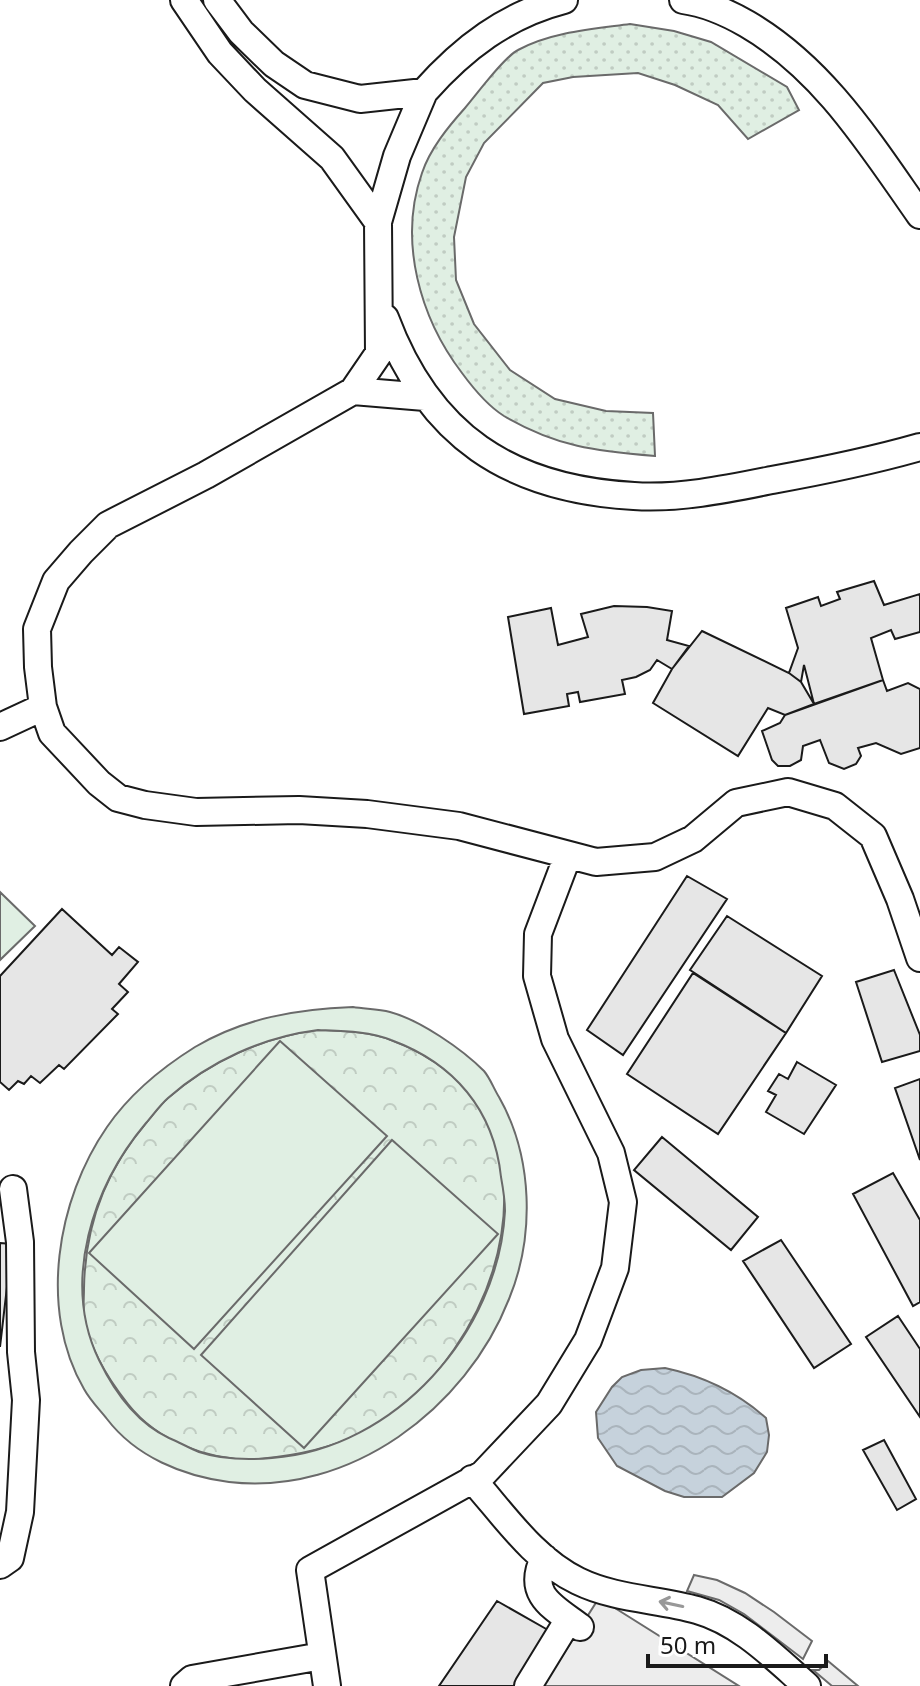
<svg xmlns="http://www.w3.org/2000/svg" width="920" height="1686" viewBox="0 0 920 1686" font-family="'Noto Sans',sans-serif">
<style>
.park{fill:url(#park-crowns);stroke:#6a6a6a;stroke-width:2}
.garden{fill:url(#garden-dots);stroke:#6a6a6a;stroke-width:2}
.pitch{fill:#e0efe3;stroke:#6a6a6a;stroke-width:2;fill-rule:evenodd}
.parking{fill:#ededed;stroke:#6a6a6a;stroke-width:2}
.water{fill:url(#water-waves);stroke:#6a6a6a;stroke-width:2}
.building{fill:#e6e6e6;stroke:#1a1a1a;stroke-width:2}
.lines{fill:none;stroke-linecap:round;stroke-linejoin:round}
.minor-casing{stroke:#1a1a1a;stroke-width:30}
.minor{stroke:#fff;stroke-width:26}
.oneway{stroke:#989898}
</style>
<defs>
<pattern id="park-crowns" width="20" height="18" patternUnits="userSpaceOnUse" patternTransform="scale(2)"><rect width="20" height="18" fill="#e0efe3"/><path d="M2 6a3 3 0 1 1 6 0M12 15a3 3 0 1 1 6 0" fill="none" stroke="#c0ccc2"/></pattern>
<pattern id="garden-dots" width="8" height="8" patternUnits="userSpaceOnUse" patternTransform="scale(2)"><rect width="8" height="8" fill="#e0efe3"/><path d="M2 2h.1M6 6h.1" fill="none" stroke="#c0ccc2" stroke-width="1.8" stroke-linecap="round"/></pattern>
<pattern id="water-waves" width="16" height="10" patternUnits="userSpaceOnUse" patternTransform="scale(2)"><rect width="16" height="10" fill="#c6d2dc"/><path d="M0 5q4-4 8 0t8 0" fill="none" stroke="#aab4bc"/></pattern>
</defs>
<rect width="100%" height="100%" fill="#fff"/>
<path class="park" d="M 318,1030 C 342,1031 369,1031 391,1040 C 579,1109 507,1357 362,1433 C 330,1449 294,1456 259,1459 C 211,1462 158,1442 128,1404 C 107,1378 89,1349 84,1315 C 83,1307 84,1297 84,1288 C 85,1226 105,1171 146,1123 C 153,1115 160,1105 168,1098 C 210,1061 263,1037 318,1030 Z"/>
<path class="garden" d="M 630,24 L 674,31 L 711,42 L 787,87 L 799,110 L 748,139 L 718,105 L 675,85 L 638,73 L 573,77 L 543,83 L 484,143 L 466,177 L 454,237 L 456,280 L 474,324 L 510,370 L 555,399 L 606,411 L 653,413 L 655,456 C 596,451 557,447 504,416 C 488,406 473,388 462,373 C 420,318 398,241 422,173 C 430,149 448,127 465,108 C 477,94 504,57 518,50 C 551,32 593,29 630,24 Z"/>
<path class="pitch" d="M 0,892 L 35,926 L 0,960 Z
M 353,1007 C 365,1009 378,1009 390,1012 C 420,1020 462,1049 484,1071 C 490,1078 494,1089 499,1097 C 533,1157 535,1236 509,1299 C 466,1409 350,1496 229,1482 C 183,1476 136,1457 107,1419 C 99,1409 90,1400 84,1389 C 38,1310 57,1199 107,1127 C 129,1095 163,1067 195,1047 C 244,1018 297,1009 353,1007 ZM 318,1030 C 342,1031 369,1031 391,1040 C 454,1063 494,1110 501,1177 C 503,1188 505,1200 505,1211 C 499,1332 395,1449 272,1458 C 248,1460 223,1460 199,1452 C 189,1448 179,1442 169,1438 C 137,1423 114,1391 99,1360 C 61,1281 93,1186 146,1123 C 153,1115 160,1105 168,1098 C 210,1061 263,1037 318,1030 Z
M 280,1041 L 387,1136 L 194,1349 L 89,1253 Z
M 392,1140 L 498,1234 L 304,1448 L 201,1355 Z"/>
<path class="parking" d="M 694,1575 L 717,1580 L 745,1593 L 774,1612 L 812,1641 L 803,1659 L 744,1614 L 719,1600 L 687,1591 Z
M 599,1598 L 739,1686 L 543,1686 Z
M 828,1661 L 858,1686 L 832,1686 L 813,1670 L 819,1670 Z"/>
<path class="water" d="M 665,1368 C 703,1376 737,1392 766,1418 L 769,1435 L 767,1452 L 754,1473 L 722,1497 L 684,1497 L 665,1491 L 617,1466 L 598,1438 L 596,1412 L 612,1387 L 622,1377 L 641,1370 Z"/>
<path class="building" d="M 874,581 L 884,605 L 920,594 L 920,632 L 895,639 L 891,630 L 871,638 L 883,680 L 814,704 L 804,665 L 801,682 L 789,673 L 798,648 L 786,608 L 818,597 L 821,606 L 840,599 L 837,592 Z
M 614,606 L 647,607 L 672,611 L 667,640 L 689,646 L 672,669 L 657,660 L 650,670 L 636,677 L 622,680 L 625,694 L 580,702 L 578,692 L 567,694 L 569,706 L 524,714 L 508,617 L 551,608 L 558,645 L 588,637 L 581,614 Z
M 702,631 L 789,673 L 801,682 L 814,704 L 785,715 L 768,708 L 738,756 L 653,703 L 672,669 Z
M 883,680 L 887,691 L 908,683 L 920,689 L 920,748 L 901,754 L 876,743 L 858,748 L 861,756 L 856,764 L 844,769 L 829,763 L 820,740 L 803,746 L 801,760 L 790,766 L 778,766 L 772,760 L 762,731 L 780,723 L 785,715 Z
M 687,876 L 727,899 L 623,1055 L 587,1030 Z
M 62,909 L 112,955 L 119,947 L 138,962 L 119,984 L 128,992 L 112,1009 L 118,1014 L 64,1069 L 59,1065 L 40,1083 L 31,1076 L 24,1084 L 18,1081 L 9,1090 L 0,1082 L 0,976 Z
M 727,916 L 822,976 L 786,1033 L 690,970 Z
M 894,970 L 920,1035 L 920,1051 L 882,1062 L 856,982 Z
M 693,973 L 786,1033 L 718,1134 L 627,1074 Z
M 797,1062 L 836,1085 L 804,1134 L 766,1112 L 776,1095 L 768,1091 L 779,1074 L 788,1079 Z
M 920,1079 L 920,1160 L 895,1088 Z
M 662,1137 L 758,1217 L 731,1250 L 634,1170 Z
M 893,1173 L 920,1220 L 920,1302 L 913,1306 L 853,1194 Z
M 781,1240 L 851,1344 L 814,1368 L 743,1261 Z
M 0,1243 L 12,1244 L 0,1347 Z
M 898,1316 L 920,1349 L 920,1417 L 866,1337 Z
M 884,1440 L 916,1499 L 897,1510 L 863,1450 Z
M 497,1601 L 548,1630 L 514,1686 L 439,1686 Z"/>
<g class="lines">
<defs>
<path id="minor" d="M 184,0 L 220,53 L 255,90 L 332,158 L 378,222 L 379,353 L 353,391 L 206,475 L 108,525 L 81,552 L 56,581 L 37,629 L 38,667 L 43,707 L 52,733 L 99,783 L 118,798 L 145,805 L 196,812 L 299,810 L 367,814 L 459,826 L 596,862 L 655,857 L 693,839 L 736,803 L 788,792 L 835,806 L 873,836 L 900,899 L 920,958
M 217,0 L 241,32 L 274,64 L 305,85 L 360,99 L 424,92 C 463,48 506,15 564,0
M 683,0 C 705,3 728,13 747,24 C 824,69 870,144 920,215
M 378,222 L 397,156 L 424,92
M 385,318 C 429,436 509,489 634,496 C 679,499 727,489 772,480 C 822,471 871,461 920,447
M 353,391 L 425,397
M 0,727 L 43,707
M 472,1479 C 504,1515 534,1560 578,1581 C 615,1599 657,1599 697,1610 C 740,1622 774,1657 807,1686
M 544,1558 C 526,1595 553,1607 580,1627
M 0,1565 L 10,1558 L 20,1512 L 26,1400 L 21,1352 L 20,1242 L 13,1189
M 184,1686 L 192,1679 L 322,1656
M 327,1686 L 310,1570 L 483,1474 L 549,1404 L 588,1340 L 615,1268 L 623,1202 L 611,1153 L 555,1039 L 537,976 L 538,934 L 568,855
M 528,1686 L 569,1619"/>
</defs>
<use href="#minor" class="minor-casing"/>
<use href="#minor" class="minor"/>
</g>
<defs><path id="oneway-shaft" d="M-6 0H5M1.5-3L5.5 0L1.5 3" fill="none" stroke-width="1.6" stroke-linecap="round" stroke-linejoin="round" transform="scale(2)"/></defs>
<use class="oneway" href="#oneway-shaft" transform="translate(671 1604) rotate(-168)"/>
<path d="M648 1654v12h178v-12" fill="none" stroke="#1a1a1a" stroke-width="4"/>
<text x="660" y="1654" font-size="24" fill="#1a1a1a" stroke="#ffffff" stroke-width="6" paint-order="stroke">50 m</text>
</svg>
